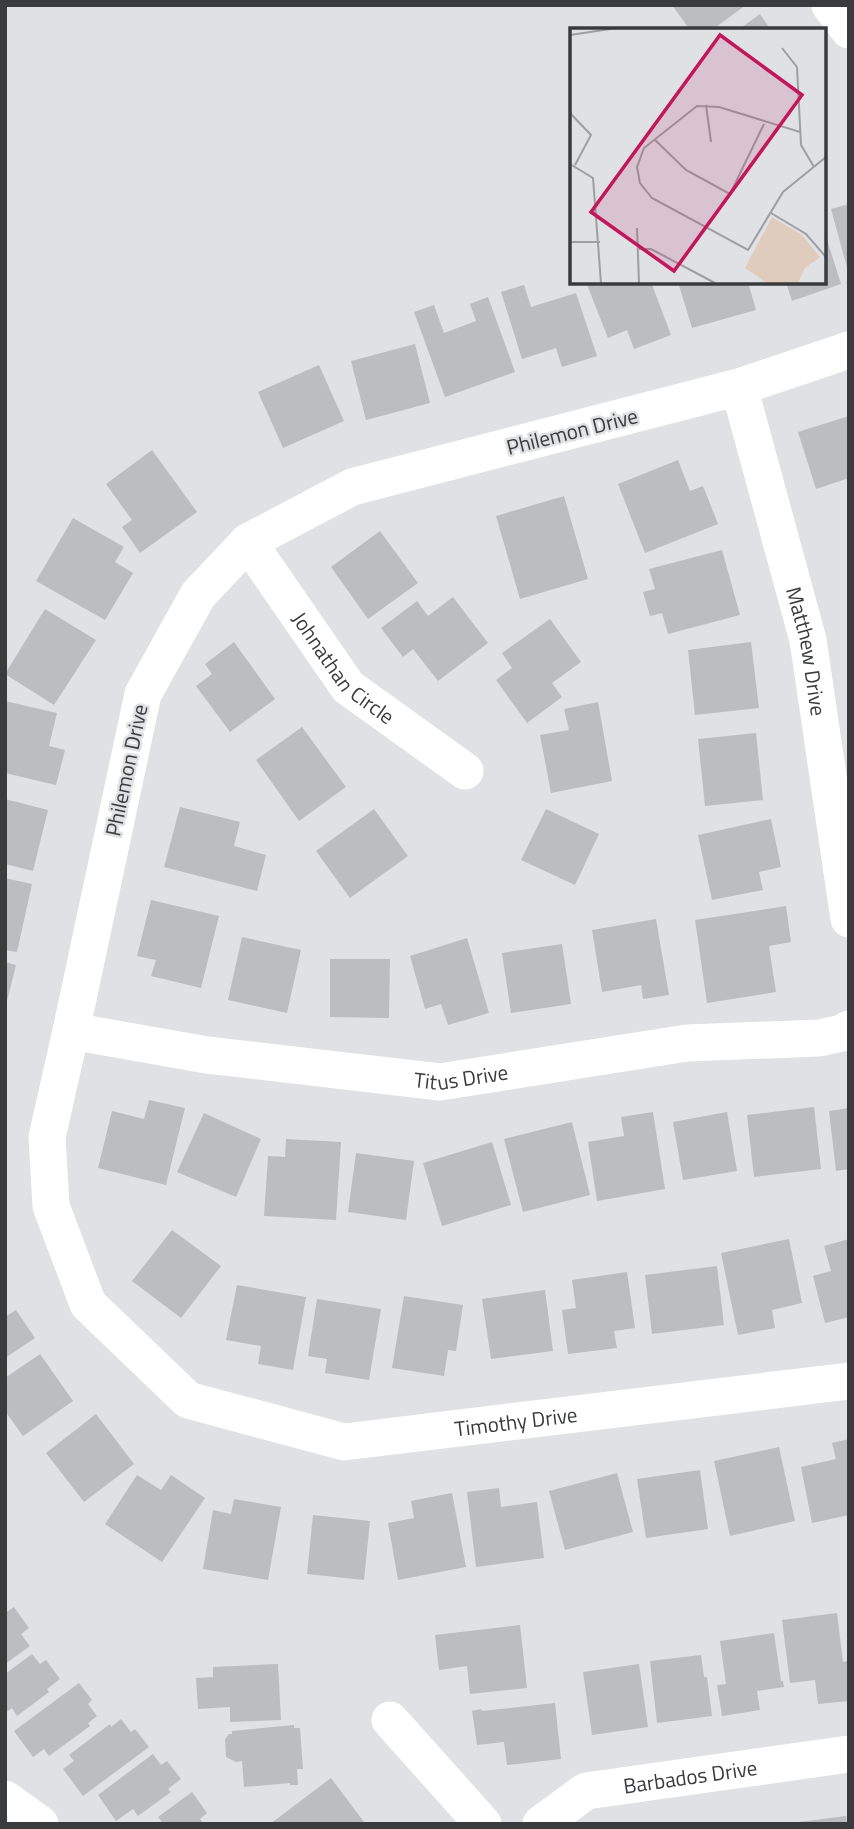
<svg xmlns="http://www.w3.org/2000/svg" width="854" height="1829" viewBox="0 0 854 1829" font-family="'Titillium Web',sans-serif">
<style>
.building{fill:#bbbdc1}
.lines{fill:none;stroke-linecap:round;stroke-linejoin:round}
.minor{stroke:#fff;stroke-width:37}
.labels{text-anchor:middle;dominant-baseline:central;stroke-width:5;stroke-linejoin:round;paint-order:stroke}
.street-label{font-size:21px;fill:#3a3b3d;stroke:#dfe1e5}
.inset-road{fill:none;stroke:#9d9fa2;stroke-width:2}
.view{fill:#c2185b;fill-opacity:0.15;stroke:#c2185b;stroke-width:3.5}
.inset-edge{fill:none;stroke:#3a3b3d;stroke-width:3.5}
</style>
<rect width="100%" height="100%" fill="#dfe1e5"/>
<path class="building" d="M 672,5 L 746,5 L 712,30 L 690,30 Z
M 760,14 L 771,30 L 738,30 Z
M 849,204 L 849,271 L 848,271 L 831,209 Z
M 825,233 L 841,284 L 792,301 L 786,282 L 824,282 Z
M 586,282 L 651,282 L 671,335 L 634,349 L 627,330 L 608,338 Z
M 678,282 L 748,282 L 756,310 L 692,328 Z
M 524,285 L 531,307 L 576,293 L 597,356 L 562,367 L 556,348 L 522,359 L 501,292 Z
M 488,297 L 515,372 L 445,397 L 414,312 L 434,305 L 444,333 L 476,321 L 470,304 Z
M 415,344 L 430,403 L 366,420 L 351,361 Z
M 319,365 L 344,421 L 283,448 L 258,392 Z
M 849,416 L 849,478 L 816,489 L 798,432 Z
M 152,450 L 197,512 L 140,553 L 122,527 L 132,520 L 106,484 Z
M 678,460 L 690,491 L 703,486 L 718,524 L 645,553 L 618,484 Z
M 564,496 L 588,579 L 520,599 L 496,516 Z
M 73,518 L 124,547 L 115,562 L 133,573 L 105,620 L 36,581 Z
M 380,531 L 418,583 L 368,619 L 331,567 Z
M 722,550 L 740,615 L 668,634 L 662,613 L 650,616 L 643,592 L 655,589 L 649,569 Z
M 453,597 L 488,643 L 438,681 L 413,649 L 403,657 L 381,628 L 417,601 L 428,616 Z
M 45,609 L 96,640 L 54,705 L 5,674 Z
M 550,619 L 581,662 L 552,683 L 562,697 L 527,723 L 496,680 L 512,668 L 502,653 Z
M 234,642 L 275,699 L 230,732 L 196,686 L 212,674 L 205,664 Z
M 751,642 L 759,708 L 695,715 L 688,650 Z
M 5,701 L 57,713 L 49,746 L 65,750 L 56,785 L 5,773 Z
M 598,702 L 612,781 L 551,793 L 540,735 L 569,730 L 564,709 Z
M 302,727 L 346,787 L 299,821 L 256,760 Z
M 756,733 L 763,800 L 705,806 L 698,739 Z
M 5,799 L 48,810 L 33,871 L 5,864 Z
M 180,807 L 240,822 L 234,846 L 266,855 L 257,891 L 164,867 Z
M 374,809 L 408,856 L 350,898 L 316,851 Z
M 546,809 L 599,834 L 575,885 L 521,860 Z
M 771,819 L 781,867 L 759,872 L 763,890 L 712,900 L 698,835 Z
M 5,878 L 32,884 L 17,952 L 5,950 Z
M 151,900 L 219,916 L 201,988 L 151,976 L 156,960 L 137,956 Z
M 786,906 L 791,942 L 769,946 L 776,992 L 707,1003 L 695,920 Z
M 656,919 L 669,995 L 643,999 L 641,985 L 602,992 L 592,930 Z
M 242,937 L 301,950 L 287,1013 L 228,1000 Z
M 467,938 L 489,1013 L 448,1025 L 441,1004 L 425,1009 L 410,956 Z
M 562,944 L 571,1004 L 511,1013 L 502,953 Z
M 330,959 L 390,959 L 389,1018 L 330,1017 Z
M 5,962 L 16,965 L 6,1005 L 5,1005 Z
M 149,1100 L 185,1108 L 166,1185 L 98,1168 L 112,1111 L 144,1119 Z
M 814,1107 L 821,1169 L 754,1177 L 747,1115 Z
M 849,1108 L 849,1169 L 836,1171 L 829,1111 Z
M 653,1112 L 665,1189 L 597,1201 L 588,1142 L 624,1136 L 621,1117 Z
M 727,1112 L 737,1171 L 683,1180 L 673,1122 Z
M 204,1113 L 261,1139 L 236,1197 L 177,1172 Z
M 572,1122 L 590,1195 L 523,1212 L 504,1139 Z
M 286,1139 L 341,1142 L 336,1220 L 264,1216 L 268,1156 L 285,1157 Z
M 492,1142 L 511,1205 L 442,1226 L 423,1163 Z
M 356,1153 L 414,1161 L 406,1220 L 348,1212 Z
M 172,1230 L 221,1266 L 181,1318 L 132,1281 Z
M 789,1239 L 802,1303 L 772,1310 L 775,1328 L 738,1335 L 721,1253 Z
M 849,1239 L 849,1317 L 825,1323 L 813,1276 L 831,1271 L 824,1246 Z
M 717,1266 L 724,1325 L 652,1334 L 645,1275 Z
M 627,1272 L 635,1328 L 614,1331 L 617,1348 L 568,1354 L 562,1310 L 576,1308 L 572,1280 Z
M 237,1285 L 306,1297 L 293,1370 L 258,1364 L 261,1346 L 226,1340 Z
M 545,1290 L 553,1351 L 491,1359 L 482,1299 Z
M 404,1296 L 463,1305 L 456,1351 L 448,1350 L 444,1376 L 392,1368 Z
M 317,1299 L 381,1309 L 369,1380 L 325,1373 L 327,1359 L 308,1356 Z
M 16,1310 L 35,1338 L 5,1358 L 5,1317 Z
M 40,1354 L 73,1401 L 23,1436 L 5,1411 L 5,1378 Z
M 96,1414 L 134,1464 L 84,1502 L 46,1453 Z
M 849,1439 L 849,1515 L 812,1523 L 801,1467 L 836,1459 L 832,1443 Z
M 779,1447 L 795,1521 L 730,1536 L 714,1461 Z
M 700,1470 L 708,1529 L 646,1538 L 637,1479 Z
M 617,1473 L 633,1532 L 565,1550 L 549,1491 Z
M 137,1475 L 161,1490 L 171,1475 L 205,1498 L 162,1562 L 105,1524 Z
M 499,1488 L 501,1507 L 537,1502 L 544,1558 L 476,1567 L 467,1492 Z
M 452,1493 L 466,1567 L 398,1580 L 388,1523 L 414,1518 L 411,1501 Z
M 234,1499 L 281,1507 L 268,1580 L 203,1569 L 213,1510 L 231,1514 Z
M 313,1515 L 370,1521 L 364,1580 L 307,1574 Z
M 14,1607 L 29,1628 L 21,1634 L 30,1646 L 5,1664 L 5,1613 Z
M 837,1613 L 843,1662 L 849,1661 L 849,1701 L 818,1704 L 815,1680 L 790,1683 L 782,1620 Z
M 520,1625 L 527,1688 L 470,1694 L 467,1666 L 439,1670 L 435,1635 Z
M 774,1633 L 781,1681 L 783,1681 L 784,1687 L 757,1691 L 760,1710 L 722,1716 L 717,1685 L 726,1684 L 720,1641 Z
M 32,1654 L 40,1664 L 46,1660 L 60,1679 L 47,1689 L 49,1692 L 17,1716 L 12,1708 L 5,1713 L 5,1674 Z
M 701,1655 L 704,1677 L 707,1677 L 712,1716 L 657,1723 L 650,1661 Z
M 278,1664 L 281,1720 L 230,1722 L 230,1707 L 198,1709 L 196,1678 L 213,1677 L 213,1667 Z
M 639,1664 L 648,1727 L 592,1735 L 583,1672 Z
M 79,1683 L 92,1700 L 88,1704 L 97,1716 L 88,1723 L 90,1726 L 49,1756 L 44,1749 L 33,1757 L 14,1731 Z
M 555,1703 L 561,1759 L 507,1765 L 504,1742 L 477,1745 L 472,1711 L 481,1709 L 482,1711 Z
M 121,1719 L 131,1732 L 135,1729 L 149,1747 L 83,1796 L 63,1769 L 74,1761 L 69,1755 L 110,1724 L 111,1727 Z
M 294,1725 L 294,1728 L 300,1728 L 303,1769 L 297,1769 L 298,1785 L 290,1785 L 290,1783 L 244,1787 L 242,1761 L 236,1762 L 226,1757 L 225,1739 L 229,1734 L 232,1734 L 232,1731 Z
M 153,1754 L 161,1765 L 167,1761 L 181,1779 L 168,1789 L 171,1792 L 138,1816 L 133,1809 L 116,1821 L 98,1795 Z
M 331,1778 L 364,1822 L 362,1824 L 270,1824 Z
M 192,1792 L 207,1813 L 200,1819 L 204,1824 L 159,1824 L 162,1822 L 158,1817 Z
M 846,1816 L 847,1824 L 799,1824 L 799,1822 Z"/>
<g class="lines">
<g class="minor">
<path d="M 830,5 L 849,30"/>
<path id="s1" d="M 849,350 L 739,387 L 352,487 L 248,542 L 198,595 L 143,694 L 71,1031 L 47,1137 L 51,1206 L 88,1304 L 188,1400 L 344,1442 L 849,1381"/>
<path id="s2" d="M 739,387 L 808,640 L 849,919"/>
<path id="s3" d="M 248,542 L 348,687 L 465,771"/>
<path id="s4" d="M 71,1031 L 207,1055 L 440,1082 L 687,1043 L 819,1038 L 842,1033 L 849,1029"/>
<path d="M 390,1720 L 483,1824"/>
<path d="M 5,1799 L 40,1824"/>
<path id="s5" d="M 541,1824 L 586,1791 L 849,1754"/>
</g>
</g>
<g class="labels">
<g class="street-label">
<text transform="translate(572 431) rotate(-14)">Philemon Drive</text>
<text stroke="none"><textPath href="#s2" startOffset="273">Matthew Drive</textPath></text>
<text stroke="none"><textPath href="#s3" startOffset="159">Johnathan Circle</textPath></text>
<text transform="translate(126 770) rotate(-78)">Philemon Drive</text>
<text stroke="none"><textPath href="#s4" startOffset="394">Titus Drive</textPath></text>
<text stroke="none"><textPath href="#s1" startOffset="1920">Timothy Drive</textPath></text>
<text stroke="none"><textPath href="#s5" startOffset="161">Barbados Drive</textPath></text>
</g>
</g>
<g transform="translate(570 28)">
<rect width="256" height="256" fill="#dfe1e5"/>
<path d="M 202,189 L 232,207 L 250,229 L 234,241 L 228,255 L 197,255 L 175,240 Z" fill="#dfccbc"/>
<path class="inset-road" d="M 0,7 L 47,0M 212,20 L 227,39 L 231,117 L 244,139M 136,77 L 141,114M 0,85 L 21,107 L 5,137M 230,104 L 149,79 L 127,78 L 74,120 L 67,139 L 70,155 L 82,170 L 178,222 L 213,164 L 256,129M 84,111 L 116,142 L 160,166 L 194,96M 0,136 L 23,150 L 31,255M 201,185 L 236,206 L 256,229M 67,200 L 69,255M 0,214 L 30,214M 69,221 L 81,221 L 145,255"/>
<path class="view" d="M 150,7 L 232,67 L 104,243 L 21,184 Z"/>
<rect width="256" height="256" class="inset-edge"/>
</g>
<rect width="854" height="1829" fill="none" stroke="#3a3b3d" stroke-width="14"/>
</svg>
